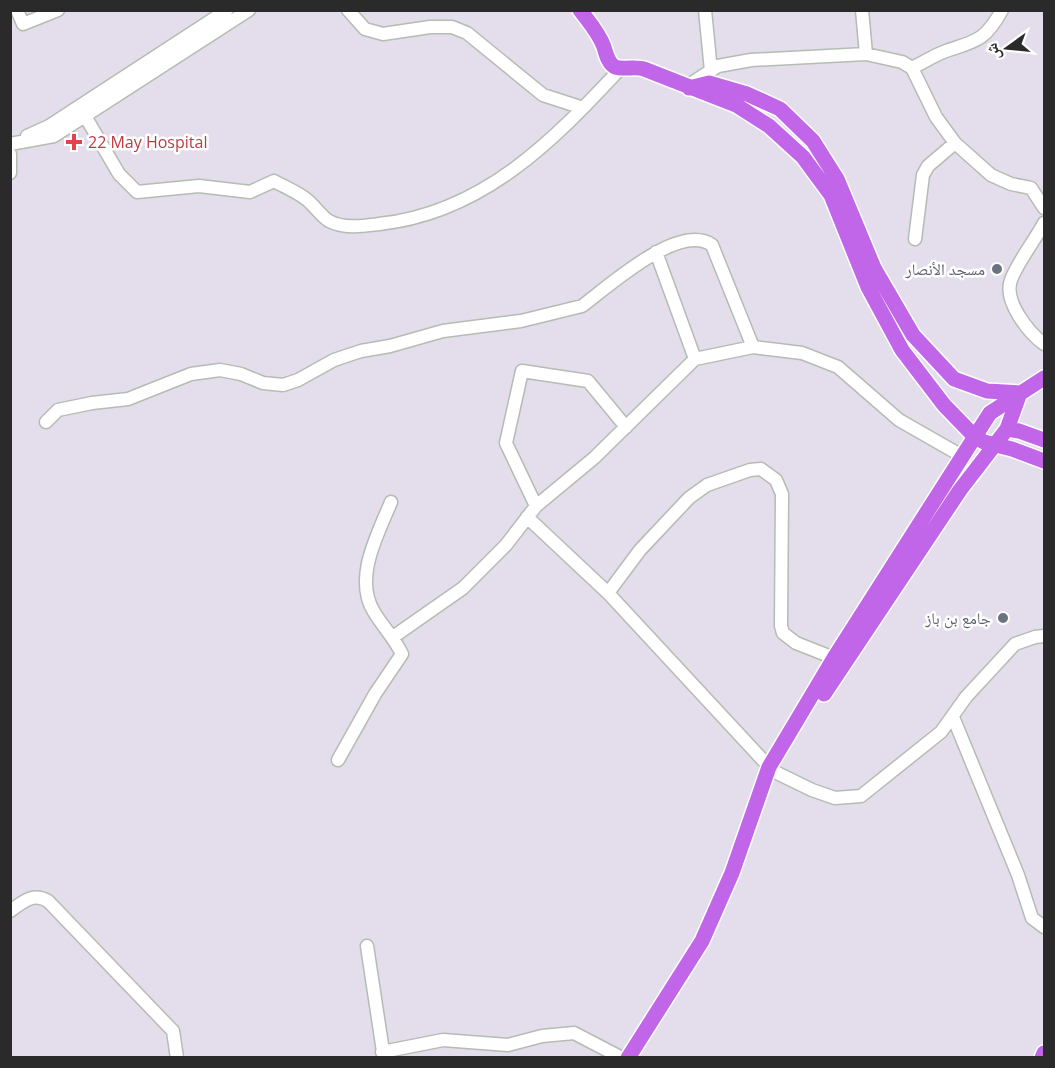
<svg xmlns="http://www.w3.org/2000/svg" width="1055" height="1068" viewBox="0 0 1055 1068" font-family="'Open Sans','Noto Naskh Arabic',sans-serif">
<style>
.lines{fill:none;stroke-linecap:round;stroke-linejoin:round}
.minor-casing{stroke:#b4bdb1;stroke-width:15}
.major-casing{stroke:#fff;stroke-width:18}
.minor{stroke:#fff;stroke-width:12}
.major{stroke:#c166e8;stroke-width:15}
.health-dot{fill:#e0444e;stroke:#fff;stroke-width:2}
.worship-dot{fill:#6b7280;stroke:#fff;stroke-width:2}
.labels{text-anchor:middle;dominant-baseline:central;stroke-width:5;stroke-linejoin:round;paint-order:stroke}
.health-label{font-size:16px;fill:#be3a42;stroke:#fff;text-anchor:start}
.worship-label{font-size:16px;fill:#5b616d;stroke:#fff;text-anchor:end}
</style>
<rect width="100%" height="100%" fill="#e4ddeb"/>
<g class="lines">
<defs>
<path id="minor" d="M 17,10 L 23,24 L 58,10
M 348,10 L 365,29 L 383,34 L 430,27 L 452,27 L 467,33 L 543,95 L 583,108
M 705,10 L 711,71
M 862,10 L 866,54
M 912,68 C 923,63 934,55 946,51 C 976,41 985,41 1002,10
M 687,86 L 718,66 L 751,60 L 866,54 L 902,62 L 912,68 L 936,117 L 955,143 L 991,175 L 1011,184 L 1031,188 L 1044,208
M 85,116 L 119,174 L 137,192 L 199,186 L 250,192 L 274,181 C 285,187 297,192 306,199 C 314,205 321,216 329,221 C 344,229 363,226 379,224 C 483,213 553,141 621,68
M 27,136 L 49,126 L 227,10
M 10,144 L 54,136 L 249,10
M 10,154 L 10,173
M 1044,223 C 1035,240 1017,263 1011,280 C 1003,301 1029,333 1044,344
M 915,239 L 923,175 L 928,166 L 955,143
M 656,252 L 695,359
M 46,422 L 58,410 L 92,403 L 128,399 L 191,374 L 220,370 L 241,374 L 263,383 L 283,385 L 298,380 L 334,360 L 361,351 L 390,346 L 443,331 L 521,321 L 582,306 C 609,286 679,222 712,245 L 753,347
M 536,506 L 506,443 L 522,371 L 588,381 L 626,427
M 527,517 L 608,593 L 773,771 L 812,790 L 835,798 L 861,796 L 941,732 L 966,697 L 1015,644 L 1035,637 L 1044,636
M 608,593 L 640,550 L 689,498 L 707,485 L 750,470 L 761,469 L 776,480 L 782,494 L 781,626 L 783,633 L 796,643 L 834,658
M 393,637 L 463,588 L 506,545 L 536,506 L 594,458 L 695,359 L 753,347 L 802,353 L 838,367 L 899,420 L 962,456
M 953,717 L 1018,875 L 1032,918 L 1044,927
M 338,760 L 375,694 L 402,654 C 393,636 383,627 374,612 C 353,578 378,534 391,502
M 10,911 C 23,902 33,892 48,901 L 173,1031 L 177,1058
M 367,946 L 384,1058
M 382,1052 L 443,1040 L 508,1045 L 542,1036 L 574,1033 L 622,1058"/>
<path id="major" d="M 580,10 C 589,22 599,33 604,47 C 606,54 608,63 615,67 C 624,70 635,66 644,69 L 736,105 L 769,126 L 803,157 L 831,195 L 868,287 L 902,350 L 944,405 L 975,437 L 984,442 L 1012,449 L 1044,461
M 689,88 L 709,83 L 747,94 L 780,109 L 813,141 L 837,179 L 874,268 L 913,335 L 954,379 L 987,391 L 1020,393
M 1007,429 L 1019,431 L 1044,440
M 824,694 L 960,490 L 1007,429 L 1020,393
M 628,1058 L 702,941 L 732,873 L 769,767 L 834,658 L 990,413 L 1044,378
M 1042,1058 L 1044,1053"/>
</defs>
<use href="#minor" class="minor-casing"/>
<use href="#major" class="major-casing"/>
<use href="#minor" class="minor"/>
<use href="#major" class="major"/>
</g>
<path class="health-dot" d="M71 133h6v6h6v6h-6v6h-6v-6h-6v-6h6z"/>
<g class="worship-dot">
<circle cx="997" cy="269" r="6"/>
<circle cx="1003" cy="618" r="6"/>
</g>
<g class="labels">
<g class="health-label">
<text x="88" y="142">22 May Hospital</text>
</g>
<g class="worship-label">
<text x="985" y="269">مسجد الأنصار</text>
<text x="991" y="618">جامع بن باز</text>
</g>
</g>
<rect width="1055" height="1068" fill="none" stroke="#2a2a2a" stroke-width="24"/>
<g transform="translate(1007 48) rotate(255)" stroke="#ffffff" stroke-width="4.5" paint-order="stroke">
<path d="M0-4.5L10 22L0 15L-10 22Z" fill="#2a2a2a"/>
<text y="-9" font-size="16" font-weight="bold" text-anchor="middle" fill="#2a2a2a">ش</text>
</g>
</svg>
